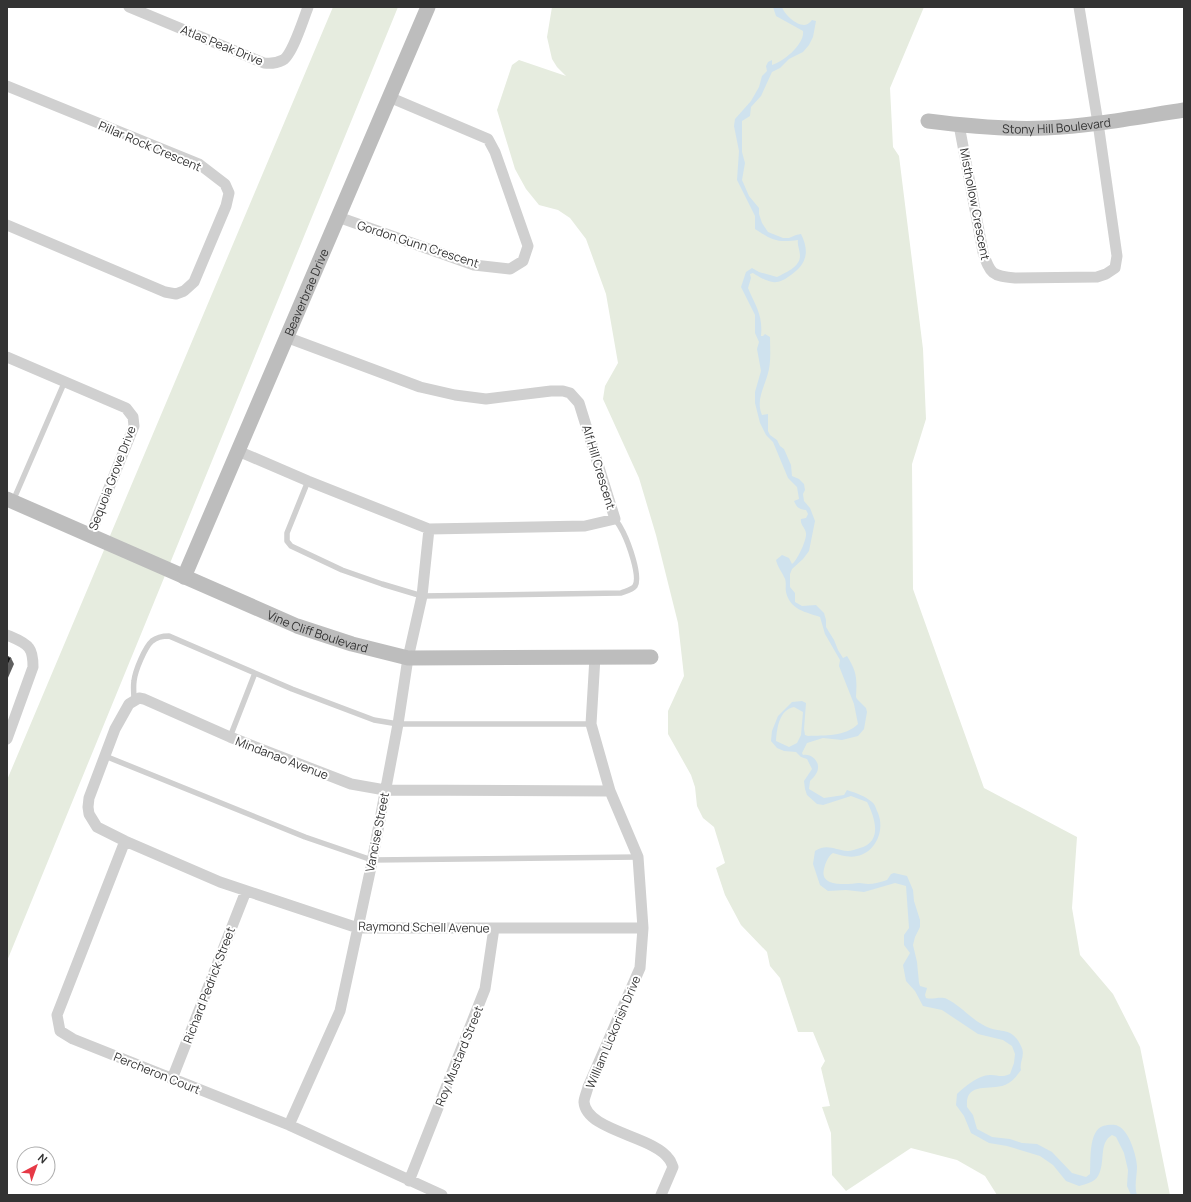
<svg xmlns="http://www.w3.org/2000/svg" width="1191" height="1202" viewBox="0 0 1191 1202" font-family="Manrope,sans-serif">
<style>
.green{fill:#e6ecdf}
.water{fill:#cfe2ee;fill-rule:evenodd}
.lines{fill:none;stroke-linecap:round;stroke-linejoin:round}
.lane{stroke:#d0d0d0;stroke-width:5.5}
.street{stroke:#d0d0d0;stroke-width:11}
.secondary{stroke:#bdbdbd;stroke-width:15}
.shaded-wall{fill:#5f5f5f}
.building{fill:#1a1a1a;stroke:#5f5f5f}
.labels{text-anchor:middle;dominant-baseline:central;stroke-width:4;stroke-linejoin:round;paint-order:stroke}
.street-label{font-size:12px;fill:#333;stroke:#fff}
</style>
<rect width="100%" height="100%" fill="#fff"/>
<path class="green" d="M 333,7 L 398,7 L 7,961 L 7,780 Z
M 552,7 L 924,7 L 890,88 L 893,147 L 899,156 L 923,349 L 926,419 L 912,464 L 913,589 L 984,788 L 1077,837 L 1072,908 L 1080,955 L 1113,994 L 1140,1047 L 1170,1195 L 997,1195 L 985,1176 L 957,1160 L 911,1148 L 846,1191 L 832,1175 L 831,1133 L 822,1107 L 830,1106 L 821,1068 L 825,1061 L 813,1032 L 798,1032 L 780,978 L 770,966 L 767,952 L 741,925 L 725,895 L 716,868 L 725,863 L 714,827 L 703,818 L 697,806 L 695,787 L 691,775 L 668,734 L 668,711 L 684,676 L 678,623 L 656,535 L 639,478 L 603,399 L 605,386 L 618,363 L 606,294 L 586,239 L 570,218 L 558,210 L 539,205 L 526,189 L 515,169 L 497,110 L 512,65 L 519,60 L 566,76 L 557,67 L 552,59 L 547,37 Z"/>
<path class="water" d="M 773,7 L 782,7 C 784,14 796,25 804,25 C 808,25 810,22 812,20 L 816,21 L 813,37 L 809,45 L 803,52 L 789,59 L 780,68 L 772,72 L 761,96 L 751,107 L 750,116 L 742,121 L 742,152 L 745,163 L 742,180 L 749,196 L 759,208 L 759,214 L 762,223 L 768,232 L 783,238 L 789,238 L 796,235 L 801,234 C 811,254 805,266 788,277 C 784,280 778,283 773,282 C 766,281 759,277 753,273 L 750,274 L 751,278 L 748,288 C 756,307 763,315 761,336 L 763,336 L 765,334 L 770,337 C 770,347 771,359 769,369 C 766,385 755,399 762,415 L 768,414 L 768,431 L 770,435 L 777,440 L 780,446 L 784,449 L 791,465 L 792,476 L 799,479 L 804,484 L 805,490 L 803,494 L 804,501 L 810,508 L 815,521 L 809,551 L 803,559 L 792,569 L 790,574 L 790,587 L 795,593 L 795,602 L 802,606 L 816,605 L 824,613 L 826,620 L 826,627 L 834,640 L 838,650 L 843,658 L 847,656 C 857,672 857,678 856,697 L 857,699 L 866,708 L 867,712 L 864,729 L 858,736 L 842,740 L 823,738 L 807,743 L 802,753 L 803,755 C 810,753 819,760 818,768 C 818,773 813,778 810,781 L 809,789 L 824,798 L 844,795 L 847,790 C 856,793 865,796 872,802 C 875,804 876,809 878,813 C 885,830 876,852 857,856 C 849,858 840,855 833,853 C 828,856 825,864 824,869 C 819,888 849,884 859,883 C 862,883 865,884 868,884 C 874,884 881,882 887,880 L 891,874 L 894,873 L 907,876 L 913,890 L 914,901 L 920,920 L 920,927 L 915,937 L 913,945 L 917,962 L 919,983 L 920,986 L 927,988 L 925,995 L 926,998 C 933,1000 940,996 947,999 C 961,1006 971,1019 985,1026 C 1001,1034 1012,1026 1021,1046 C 1026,1056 1019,1061 1021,1070 C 1017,1076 1012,1082 1005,1085 C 989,1091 965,1081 967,1107 L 973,1115 L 977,1129 L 992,1137 L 1010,1139 L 1022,1143 L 1037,1144 L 1052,1152 L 1072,1173 L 1086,1177 L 1090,1174 C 1091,1162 1088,1131 1103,1126 C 1108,1125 1114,1124 1118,1126 C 1129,1130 1137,1157 1137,1167 C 1137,1176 1134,1186 1137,1195 L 1131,1195 L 1127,1186 L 1128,1170 L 1124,1153 L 1116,1137 L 1112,1135 C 1098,1143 1106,1163 1098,1176 C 1095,1182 1086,1184 1079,1186 L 1066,1181 L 1053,1165 L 1040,1156 L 1007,1146 L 989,1143 L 971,1133 L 964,1116 L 956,1105 L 957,1094 C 964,1087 980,1074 991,1075 C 999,1075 1000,1078 1010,1074 L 1014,1063 L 1015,1054 L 1012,1046 L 1003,1040 L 978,1034 L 942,1010 L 923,1006 L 915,991 L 906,981 L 903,965 L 910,953 L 904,945 L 904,935 L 909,928 L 906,886 L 895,883 L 864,892 L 846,890 L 828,891 L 820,885 L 813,864 L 815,851 C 827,843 835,850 848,851 C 851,851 856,849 860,848 C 883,842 875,817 867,802 L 851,796 L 823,805 L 817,804 L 807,795 L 805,789 L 804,781 L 812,769 L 807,759 L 801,757 L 796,752 L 784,751 L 777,748 L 771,741 L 772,731 L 778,716 L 792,702 L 802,701 L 806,703 L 804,729 L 805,735 L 808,736 C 825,735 845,737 858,724 L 854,704 L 839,666 L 840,660 L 825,634 L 820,617 C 806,612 790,610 786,592 C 785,587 787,581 784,577 C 781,570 778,568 776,560 L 782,555 L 789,558 L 792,564 C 797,561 807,540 806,533 C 805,527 800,525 801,519 L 806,518 L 808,514 L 806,510 C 799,509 797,508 794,501 L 799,499 L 797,487 L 788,478 L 773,442 L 766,435 L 760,423 L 755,403 L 755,392 L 761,371 L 757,349 L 759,342 L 755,333 L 755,315 L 741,287 L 746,272 L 752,268 L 759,272 L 777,277 C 785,273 800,267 800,256 C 800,250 797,245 798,240 C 777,243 772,240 755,229 L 755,216 L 737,180 L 739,151 L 734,126 L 735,119 L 751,101 L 759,87 L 762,76 L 767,71 L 766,66 L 768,62 L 772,60 L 772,65 C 783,62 805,44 803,31 L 776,16 ZM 794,707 L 803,712 L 801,735 L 797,743 L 789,747 L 776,741 C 777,728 779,710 794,707 Z"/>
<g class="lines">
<path class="lane" d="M 308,481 L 287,533 L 287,541 L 291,546 L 342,570 L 382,584 L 422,596 L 621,593 C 626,591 632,590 635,586 C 641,576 628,542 623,532 C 621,528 618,523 615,519
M 13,501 L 65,381
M 134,700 C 134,694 133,687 134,681 C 135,671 145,647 152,641 C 157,637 163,636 169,636 L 292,689 L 374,720 L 398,724 L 591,724
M 230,737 L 255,673
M 105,756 L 305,837 L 372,860 L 638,857"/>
<path class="street" d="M 129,7 L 264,63 C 271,64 277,63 283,60 C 292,55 304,18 308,7
M 7,86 L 199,164 L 225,184 L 229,193 L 226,206 L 194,282 L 184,291 L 176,294 L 165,292 L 7,225
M 959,125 L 983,252 C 990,274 992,276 1015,278 L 1097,277 L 1106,274 L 1115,268 L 1117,256 L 1098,123 L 1079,7
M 338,217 L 474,265 L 510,269 L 523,261 L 528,246 L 495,152 L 488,139 L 389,97
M 7,357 L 126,408 L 133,417 L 134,426 L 90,535
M 238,451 L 308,481 L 429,529 L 585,526 L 615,519 L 579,403 L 570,393 L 563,391 L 551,391 L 486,399 L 455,395 L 420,387 L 286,337
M 7,635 C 14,638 25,642 29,648 C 33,653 33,661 33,667 L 7,739
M 595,657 L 591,724 L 610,791 L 638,857 L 643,928 L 640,968 L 588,1087 C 587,1092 584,1098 584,1102 C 586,1131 654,1136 669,1159 C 671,1161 672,1165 673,1167 L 661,1195
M 610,791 L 385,790 L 351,784 L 230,737 L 144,699 L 139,698 L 129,704 L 115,729 L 89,798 L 88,807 L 89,814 L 97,827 L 125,841 L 220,882 L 358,928 L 643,928
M 125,841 L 57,1015 L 60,1031 L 73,1039 L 289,1125 L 442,1195
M 172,1079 L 246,891
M 289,1125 L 340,1011 L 371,867 L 398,724 L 408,658 L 422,596 L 429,529
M 409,1181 L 485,989 L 494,928"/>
<g class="secondary">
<path id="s1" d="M 928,121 C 967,126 1006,130 1046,128 C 1092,126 1138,117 1184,110"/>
<path id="s2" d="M 7,499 L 297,626 L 352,644 L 408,658 L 651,657"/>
<path id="s3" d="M 184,577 L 428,7"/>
</g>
</g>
<path class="shaded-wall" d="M 11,658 L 14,664 L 7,680 L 7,667 Z"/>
<path class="building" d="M 7,656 L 11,658 L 7,667 Z"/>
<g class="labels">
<g class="street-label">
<text transform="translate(222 45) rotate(22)">Atlas Peak Drive</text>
<text stroke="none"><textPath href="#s1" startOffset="129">Stony Hill Boulevard</textPath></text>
<text transform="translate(150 146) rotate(23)">Pillar Rock Crescent</text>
<text transform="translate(975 204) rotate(79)">Misthollow Crescent</text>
<text transform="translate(418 244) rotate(18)">Gordon Gunn Crescent</text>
<text stroke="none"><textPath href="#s3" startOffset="310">Beaverbrae Drive</textPath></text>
<text transform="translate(599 467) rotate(73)">Alf Hill Crescent</text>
<text transform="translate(112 478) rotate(-69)">Sequoia Grove Drive</text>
<text stroke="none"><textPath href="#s2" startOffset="338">Vine Cliff Boulevard</textPath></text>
<text transform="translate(282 758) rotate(21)">Mindanao Avenue</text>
<text transform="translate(377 832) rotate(-79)">Vancise Street</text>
<text transform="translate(424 927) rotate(1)">Raymond Schell Avenue</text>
<text transform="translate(209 985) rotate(-69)">Richard Pedrick Street</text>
<text transform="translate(613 1032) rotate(-67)">William Lickorish Drive</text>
<text transform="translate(459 1056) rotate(-68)">Roy Mustard Street</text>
<text transform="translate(157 1073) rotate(22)">Percheron Court</text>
</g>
</g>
<rect width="1191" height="1202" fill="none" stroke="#333333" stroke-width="16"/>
<g transform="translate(36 1166) rotate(41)"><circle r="19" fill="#ffffff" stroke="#adadad"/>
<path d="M0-3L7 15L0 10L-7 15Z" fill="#e63946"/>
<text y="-6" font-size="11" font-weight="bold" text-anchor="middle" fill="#333333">N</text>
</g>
</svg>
